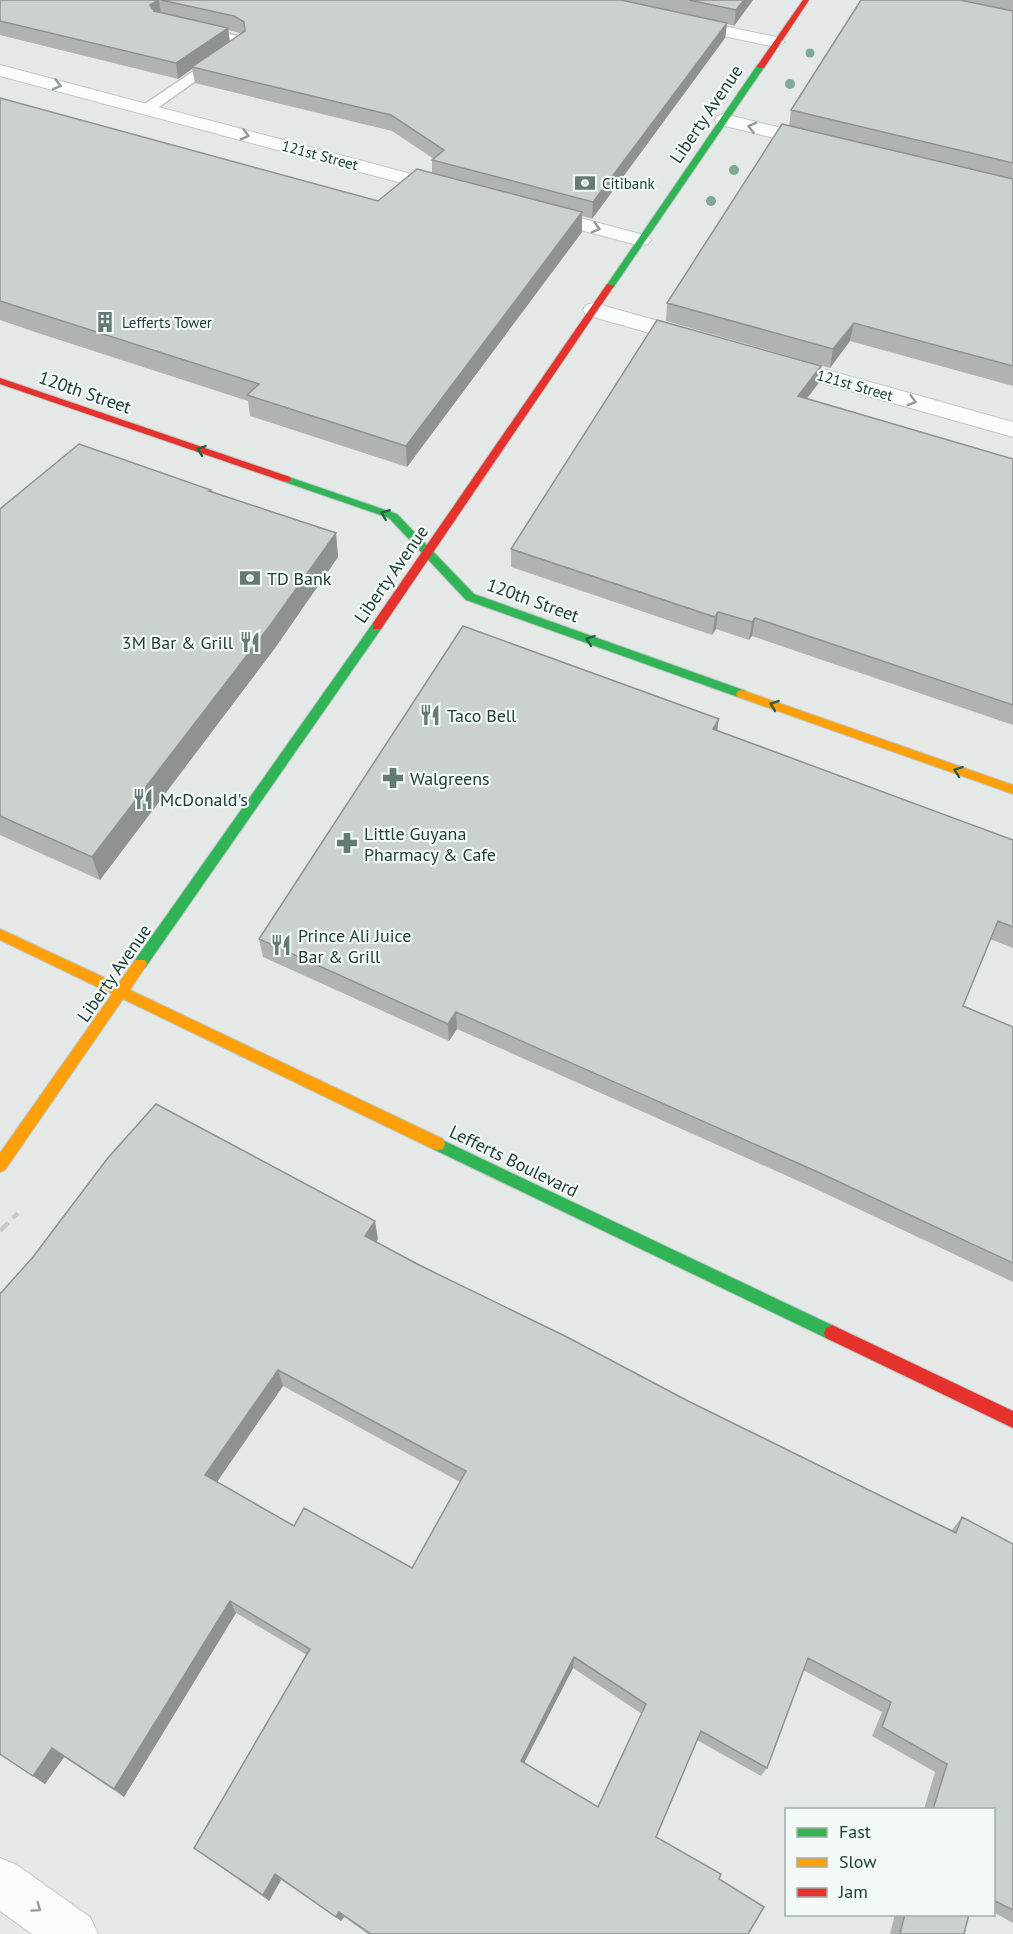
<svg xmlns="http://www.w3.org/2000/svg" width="1013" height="1934" viewBox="0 0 1013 1934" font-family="'PT Sans',sans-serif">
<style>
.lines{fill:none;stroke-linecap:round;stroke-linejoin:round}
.lane-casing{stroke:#c1c6c5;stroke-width:3}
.street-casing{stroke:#c1c6c5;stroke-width:2}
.fast-casing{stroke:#bfc7c5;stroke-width:2}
.slow-casing{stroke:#bfc7c5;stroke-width:2}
.jam-casing{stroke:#bfc7c5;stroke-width:2}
.lane{fill:#fbfcfc;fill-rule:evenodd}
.street{fill:#fbfcfc;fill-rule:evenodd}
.fast{fill:#30b455;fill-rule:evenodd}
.slow{fill:#ff9f0a;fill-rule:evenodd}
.jam{fill:#e5322d;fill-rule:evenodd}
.rail{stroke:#c7caca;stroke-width:4.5;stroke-dasharray:12 6;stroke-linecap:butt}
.tree{fill:#7ea995}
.wall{fill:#afb4b2;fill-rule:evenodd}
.shaded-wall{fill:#8e9291}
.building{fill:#cbd1cf;stroke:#8e9291;stroke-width:1.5;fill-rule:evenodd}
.oneway{stroke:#8e9c9b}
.oneway2{stroke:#266142}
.labels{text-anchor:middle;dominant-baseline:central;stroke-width:4.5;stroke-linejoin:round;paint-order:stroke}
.far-street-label{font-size:15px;fill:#213d3a;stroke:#f2f9f6}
.far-poi-label{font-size:15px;fill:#213d3a;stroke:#f2f9f6;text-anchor:start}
.street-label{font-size:18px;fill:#213d3a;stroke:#f2f9f6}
.poi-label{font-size:18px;fill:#213d3a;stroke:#f2f9f6;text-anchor:start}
</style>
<rect width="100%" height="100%" fill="#e4e9e8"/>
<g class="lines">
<defs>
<path id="lane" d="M 201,26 L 244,38 L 246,45 L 152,112 L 142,112 L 142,106 L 234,44 L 197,33 L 197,27 Z"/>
<path id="street" d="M 681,17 L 776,37 L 785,42 L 776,47 L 675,26 L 672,22 Z
M 0,65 L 457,186 L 460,190 L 457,194 L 443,194 L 0,76 Z
M 724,114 L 826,139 L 829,143 L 819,149 L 717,124 L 715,120 L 717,116 Z
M 538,207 L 648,236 L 651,240 L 648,244 L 641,246 L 531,217 L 528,213 L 531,209 Z
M 594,303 L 704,334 L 707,339 L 704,344 L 696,346 L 586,315 L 583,310 L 586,305 Z
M 777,356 L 1013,422 L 1013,437 L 769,368 L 766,363 L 769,358 Z
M 0,1858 L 17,1865 L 90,1917 L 98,1934 L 32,1934 L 0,1911 Z"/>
<path id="fast" d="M 758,64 L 765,66 L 613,288 L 607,288 L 606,286 Z
M 286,476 L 397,514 L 474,594 L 746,691 L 748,694 L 746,697 L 738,697 L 466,600 L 389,518 L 282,481 L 282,477 Z
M 377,622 L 383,626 L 381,629 L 145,968 L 135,968 L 133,964 L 135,960 L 373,623 Z
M 438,1138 L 838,1328 L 840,1333 L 838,1338 L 832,1341 L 826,1338 L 433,1149 L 431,1144 L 433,1139 Z"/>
<path id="slow" d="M 742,690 L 1013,785 L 1013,794 L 738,697 L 736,694 L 738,691 Z
M 0,929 L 118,984 L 135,960 L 145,960 L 147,964 L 130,990 L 443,1139 L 445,1144 L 443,1149 L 438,1150 L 433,1149 L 123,999 L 5,1170 L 0,1172 L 0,1153 L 112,994 L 0,940 Z"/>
<path id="jam" d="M 803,0 L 809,0 L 764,68 L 758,68 L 757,66 Z
M 607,284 L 614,286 L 381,629 L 373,629 L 373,623 Z
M 0,378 L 290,477 L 291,479 L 290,481 L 282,481 L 0,384 Z
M 832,1325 L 1013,1411 L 1013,1428 L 826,1338 L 824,1333 L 826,1328 Z"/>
</defs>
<use href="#lane" class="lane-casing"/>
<use href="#street" class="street-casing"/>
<use href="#fast" class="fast-casing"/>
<use href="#slow" class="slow-casing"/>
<use href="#jam" class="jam-casing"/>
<use href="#lane" class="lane"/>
<use href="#street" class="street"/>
<use href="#fast" class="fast"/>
<use href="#slow" class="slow"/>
<use href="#jam" class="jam"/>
<path class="rail" d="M 0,1231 L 18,1213"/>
</g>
<g class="tree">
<circle cx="810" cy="53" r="4.5"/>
<circle cx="790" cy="84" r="5"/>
<circle cx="734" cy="170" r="5"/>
<circle cx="711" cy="201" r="5"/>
</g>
<path class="wall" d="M 0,0 L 753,0 L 734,26 L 727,24 L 725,38 L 592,219 L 582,216 L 582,232 L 407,467 L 250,416 L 248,401 L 38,333 L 0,320 L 0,98 L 378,201 L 432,173 L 432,160 L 434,159 L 392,131 L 195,83 L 192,69 L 178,79 L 0,35 ZM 228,30 L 236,32 L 241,34 L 230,42 Z
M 861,0 L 1013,0 L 1013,386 L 850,341 L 830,368 L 666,321 L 667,303 L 789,126 L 791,110 Z
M 821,366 L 818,384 L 806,399 L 1013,459 L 1013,725 L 752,636 L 749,640 L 716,629 L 712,635 L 511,567 L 511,549 Z
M 211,492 L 336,533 L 338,557 L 275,648 L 100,880 L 0,835 L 0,509 Z
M 717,731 L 1013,840 L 1013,948 L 990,939 L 963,1006 L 1013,1027 L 1013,1282 L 814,1188 L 457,1029 L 449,1041 L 263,957 L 259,939 Z
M 378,1239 L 376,1242 L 688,1401 L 952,1530 L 962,1517 L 1013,1544 L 1013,1923 L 993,1912 L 993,1809 L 924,1809 L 935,1772 L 872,1736 L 882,1712 L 803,1670 L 767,1768 L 761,1776 L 697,1740 L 656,1837 L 719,1879 L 748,1934 L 368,1934 L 344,1917 L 341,1921 L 281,1880 L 269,1901 L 194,1848 L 307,1655 L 236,1613 L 124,1797 L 64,1757 L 45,1784 L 0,1754 L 0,1294 ZM 283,1386 L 460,1482 L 412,1568 L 294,1526 L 217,1482 ZM 573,1668 L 642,1714 L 598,1807 L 524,1762 Z
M 895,1914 L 969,1914 L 964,1934 L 890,1934 Z"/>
<path class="shaded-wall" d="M 158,0 L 159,0 L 161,15 L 153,21 L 150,5 Z
M 744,0 L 753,0 L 734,26 L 736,10 Z
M 727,23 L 725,38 L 592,219 L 593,202 Z
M 228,28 L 230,44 L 192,67 L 192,69 L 178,79 L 176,63 Z
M 582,212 L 582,232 L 407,467 L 406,446 Z
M 854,323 L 850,341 L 830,368 L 833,349 Z
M 821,366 L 818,384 L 795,414 L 798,396 Z
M 336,533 L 338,557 L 275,648 L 100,880 L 92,857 Z
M 718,612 L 716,629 L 712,635 L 715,617 Z
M 755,618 L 752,636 L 749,640 L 752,622 Z
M 719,719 L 716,738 L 713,729 Z
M 456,1012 L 457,1029 L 449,1041 L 448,1024 Z
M 375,1221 L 378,1239 L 368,1254 L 365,1236 Z
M 278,1370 L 283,1386 L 212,1489 L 205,1475 Z
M 230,1601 L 236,1613 L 124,1797 L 114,1789 Z
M 574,1657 L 573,1668 L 521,1769 L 521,1761 Z
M 52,1748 L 64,1757 L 45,1784 L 33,1776 Z
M 275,1874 L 281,1880 L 269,1901 L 263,1895 Z
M 339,1912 L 344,1917 L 341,1921 L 336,1917 Z"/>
<path class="building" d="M 0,0 L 158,0 L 150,5 L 154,11 L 228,28 L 176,63 L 0,21 Z
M 161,0 L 621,0 L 727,23 L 593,202 L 432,160 L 444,150 L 391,115 L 192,67 L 245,31 L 244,22 L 234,16 Z
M 689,0 L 744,0 L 736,10 Z
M 861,0 L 960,0 L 1013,11 L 1013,163 L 791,110 Z
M 0,98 L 378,201 L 417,169 L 582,212 L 406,446 L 247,395 L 259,384 L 0,301 Z
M 782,124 L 1013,179 L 1013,366 L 854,323 L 833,349 L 667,303 Z
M 657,320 L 821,366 L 798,396 L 1013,459 L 1013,705 L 755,618 L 752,622 L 718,612 L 715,617 L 511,549 Z
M 79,444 L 211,490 L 209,491 L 336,533 L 271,624 L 92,857 L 0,816 L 0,509 Z
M 463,626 L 719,719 L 713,729 L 1013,840 L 1013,927 L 998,921 L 963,1006 L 1013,1027 L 1013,1263 L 820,1173 L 456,1012 L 448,1024 L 259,939 Z
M 156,1104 L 375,1221 L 365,1236 L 419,1265 L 567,1337 L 688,1401 L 956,1533 L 962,1517 L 1013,1544 L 1013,1910 L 993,1900 L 993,1809 L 933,1809 L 947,1764 L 882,1727 L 891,1702 L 808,1658 L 767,1768 L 701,1731 L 656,1837 L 721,1874 L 719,1879 L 764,1907 L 748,1934 L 371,1934 L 339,1912 L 336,1917 L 275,1874 L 263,1895 L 194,1848 L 310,1649 L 230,1601 L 114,1789 L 52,1748 L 33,1776 L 0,1754 L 0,1294 L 33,1257 L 107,1159 ZM 278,1370 L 466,1471 L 412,1568 L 304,1508 L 294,1526 L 205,1475 ZM 574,1657 L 646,1704 L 598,1807 L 521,1761 Z
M 905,1914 L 969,1914 L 964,1934 L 900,1934 Z"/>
<defs><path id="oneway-chevron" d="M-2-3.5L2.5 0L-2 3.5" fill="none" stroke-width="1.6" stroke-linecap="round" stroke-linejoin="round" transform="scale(1.5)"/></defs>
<g class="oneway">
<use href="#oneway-chevron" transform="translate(57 85) rotate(15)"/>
<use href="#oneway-chevron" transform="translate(752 127) rotate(-166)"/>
<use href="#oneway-chevron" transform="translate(245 135) rotate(15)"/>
<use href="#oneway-chevron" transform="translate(596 228) rotate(15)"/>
<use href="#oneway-chevron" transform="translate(912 401) rotate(16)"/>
<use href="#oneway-chevron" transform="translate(37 1908) rotate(35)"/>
</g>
<g class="oneway2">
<use href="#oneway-chevron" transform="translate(201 450) rotate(-161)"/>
<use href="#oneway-chevron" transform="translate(385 514) rotate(-158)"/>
<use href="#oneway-chevron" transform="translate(590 640) rotate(-160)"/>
<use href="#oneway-chevron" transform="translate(774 705) rotate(-160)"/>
<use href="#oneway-chevron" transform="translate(958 771) rotate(-160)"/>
</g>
<defs>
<symbol id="bank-bare" viewBox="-9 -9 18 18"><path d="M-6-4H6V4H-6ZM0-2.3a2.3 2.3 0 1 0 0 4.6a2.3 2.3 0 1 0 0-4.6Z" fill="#657977" stroke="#f2f9f6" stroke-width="2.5" paint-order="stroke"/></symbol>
<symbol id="building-bare" viewBox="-9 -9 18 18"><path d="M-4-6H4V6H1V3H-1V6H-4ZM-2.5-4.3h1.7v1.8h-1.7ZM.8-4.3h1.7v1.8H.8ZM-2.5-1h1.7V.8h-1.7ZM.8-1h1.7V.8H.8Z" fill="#657977" stroke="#f2f9f6" stroke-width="2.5" paint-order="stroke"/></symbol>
<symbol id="restaurant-bare" viewBox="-9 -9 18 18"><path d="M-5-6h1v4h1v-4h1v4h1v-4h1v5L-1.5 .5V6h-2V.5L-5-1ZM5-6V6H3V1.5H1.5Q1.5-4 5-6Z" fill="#657977" stroke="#f2f9f6" stroke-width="2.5" paint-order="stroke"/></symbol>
<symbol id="pharmacy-bare" viewBox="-9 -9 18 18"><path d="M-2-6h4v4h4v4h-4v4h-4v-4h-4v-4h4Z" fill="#657977" stroke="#f2f9f6" stroke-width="2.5" paint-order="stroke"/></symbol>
</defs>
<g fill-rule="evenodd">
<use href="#bank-bare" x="570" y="168" width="30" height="30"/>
<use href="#building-bare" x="90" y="307" width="30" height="30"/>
<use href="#bank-bare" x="235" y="563" width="30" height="30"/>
<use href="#restaurant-bare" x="235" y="627" width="30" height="30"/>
<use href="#restaurant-bare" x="415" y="700" width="30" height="30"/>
<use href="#pharmacy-bare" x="378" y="763" width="30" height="30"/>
<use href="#restaurant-bare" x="128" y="784" width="30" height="30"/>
<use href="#pharmacy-bare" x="332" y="828" width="30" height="30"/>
<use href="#restaurant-bare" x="266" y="930" width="30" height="30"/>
</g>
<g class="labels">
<g class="far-street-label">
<text transform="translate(320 155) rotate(15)">121st Street</text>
<text transform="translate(855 385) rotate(16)">121st Street</text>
</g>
<g class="far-poi-label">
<text x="602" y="183">Citibank</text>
<text x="122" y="322">Lefferts Tower</text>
</g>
<g class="street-label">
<text transform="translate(706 114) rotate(-56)">Liberty Avenue</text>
<text transform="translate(85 392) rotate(19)">120th Street</text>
<text transform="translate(391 574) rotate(-55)">Liberty Avenue</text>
<text transform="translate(533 600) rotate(20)">120th Street</text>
<text transform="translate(114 973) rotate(-55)">Liberty Avenue</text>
<text transform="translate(514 1161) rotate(26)">Lefferts Boulevard</text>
</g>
<g class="poi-label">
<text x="267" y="578">TD Bank</text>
<text x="233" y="642" text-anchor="end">3M Bar &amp; Grill</text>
<text x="447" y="715">Taco Bell</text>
<text x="410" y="778">Walgreens</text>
<text x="160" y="799">McDonald's</text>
<text x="364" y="833">Little Guyana<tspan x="364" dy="21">Pharmacy &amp; Cafe</tspan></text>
<text x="298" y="935">Prince Ali Juice<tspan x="298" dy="21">Bar &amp; Grill</tspan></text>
</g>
</g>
<rect x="785" y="1808" width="210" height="108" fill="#f2f9f6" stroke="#9eaeab" stroke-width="1.5"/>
<rect x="797" y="1828" width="30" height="9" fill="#30b455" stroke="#9eaeab" stroke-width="1.5"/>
<text x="839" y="1838" font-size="18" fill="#213d3a">Fast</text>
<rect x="797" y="1858" width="30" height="9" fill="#ff9f0a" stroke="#9eaeab" stroke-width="1.5"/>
<text x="839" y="1868" font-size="18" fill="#213d3a">Slow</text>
<rect x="797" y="1888" width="30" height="9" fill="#e5322d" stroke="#9eaeab" stroke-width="1.5"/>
<text x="839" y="1898" font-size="18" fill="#213d3a">Jam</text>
</svg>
